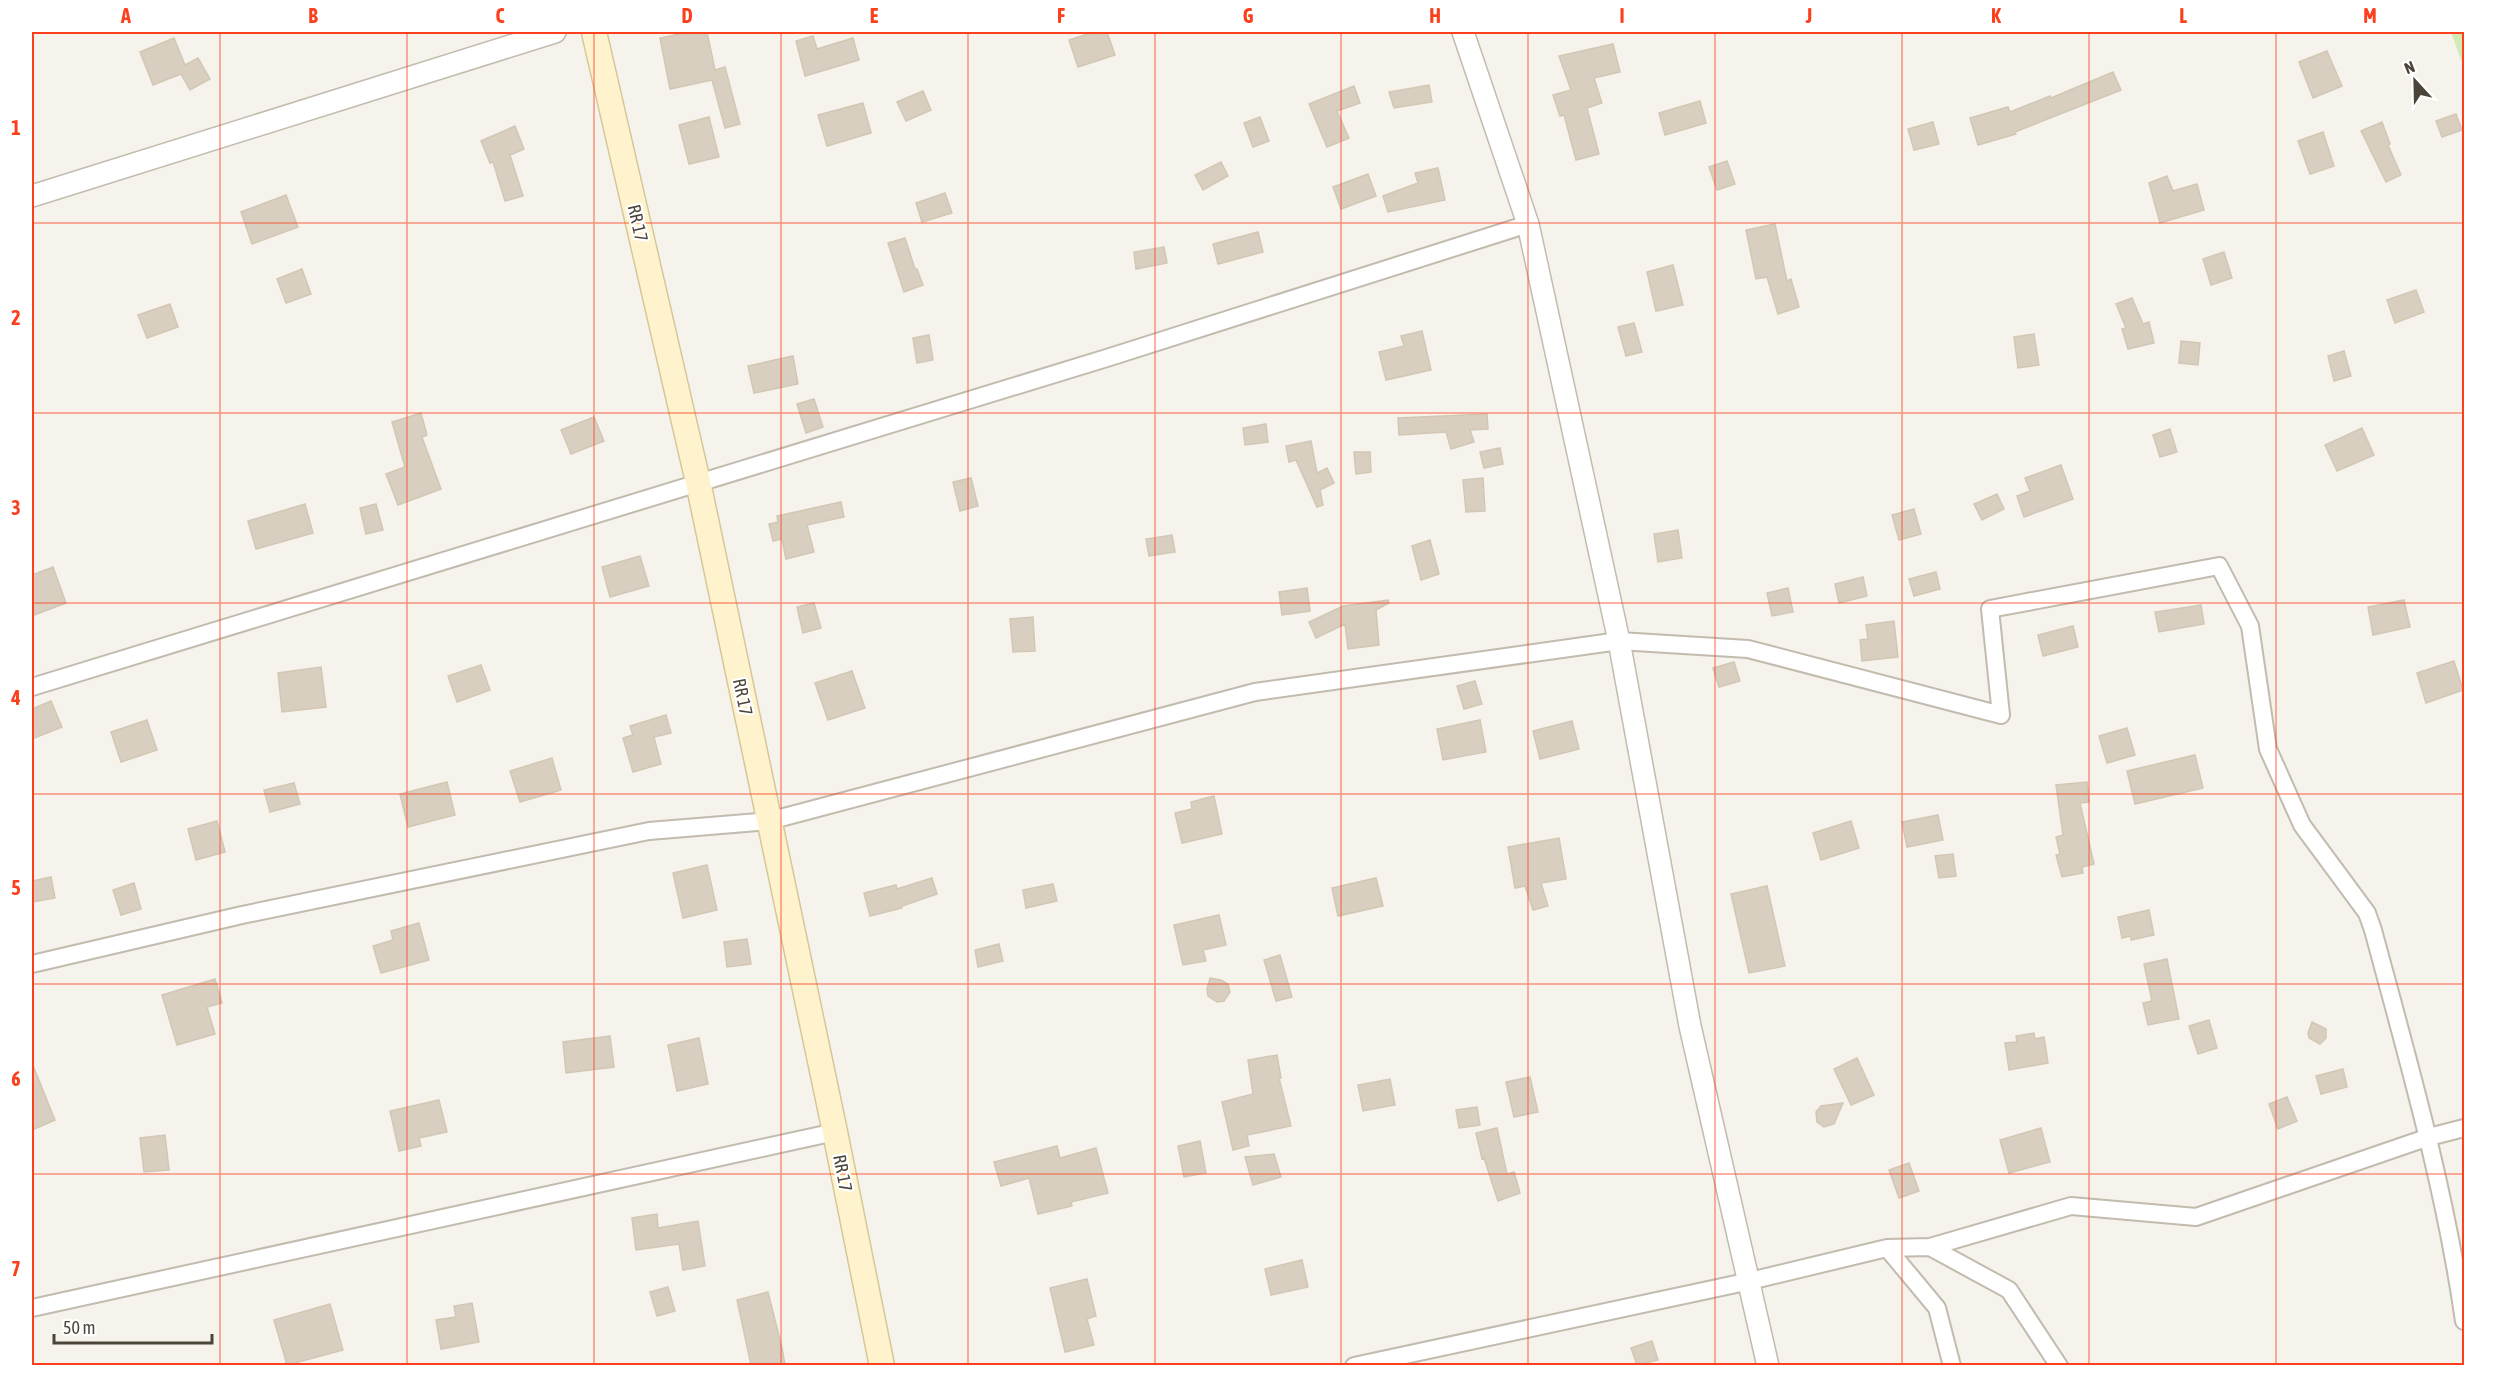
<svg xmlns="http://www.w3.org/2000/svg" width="2496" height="1397" viewBox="0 0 2496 1397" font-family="'Asap Condensed',sans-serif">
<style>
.green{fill:#d2eab5}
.building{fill:#d8cfc1;stroke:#d3c7b4;stroke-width:1.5}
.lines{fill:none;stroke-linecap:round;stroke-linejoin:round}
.minor-casing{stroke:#c2bbae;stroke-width:20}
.tertiary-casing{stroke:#c2bbae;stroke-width:24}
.secondary-casing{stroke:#d6c79b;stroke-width:27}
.minor{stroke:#fff;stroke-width:16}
.tertiary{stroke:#fff;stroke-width:21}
.secondary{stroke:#fff3cd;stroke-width:24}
.grid{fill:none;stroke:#fc3f1d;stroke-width:1.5;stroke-opacity:0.55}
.labels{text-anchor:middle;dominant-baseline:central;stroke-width:4.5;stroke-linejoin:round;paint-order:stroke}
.street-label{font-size:18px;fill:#4b4439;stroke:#fff}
.neatline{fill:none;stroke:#fc3f1d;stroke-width:2}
.grid-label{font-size:20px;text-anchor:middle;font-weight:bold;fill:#fc3f1d}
</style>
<rect width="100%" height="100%" fill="#f6f3ec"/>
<path class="green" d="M 2451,32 L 2464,32 L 2464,68 L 2452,35 Z"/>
<path class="building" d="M 689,32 L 707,32 L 715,70 L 725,67 L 740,124 L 725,128 L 712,80 L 670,89 L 660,38 Z
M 1094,32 L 1107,32 L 1115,55 L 1078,67 L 1069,40 Z
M 813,36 L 817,49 L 853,38 L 859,60 L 805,76 L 796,41 Z
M 174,38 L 185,65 L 198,58 L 210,79 L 190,90 L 181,74 L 153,85 L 140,52 Z
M 1613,44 L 1620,72 L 1594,78 L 1602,103 L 1587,108 L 1599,154 L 1576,160 L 1564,115 L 1560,116 L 1553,95 L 1571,90 L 1559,56 Z
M 2327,51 L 2342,86 L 2313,98 L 2299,62 Z
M 2113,72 L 2121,90 L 2015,132 L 2016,134 L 1978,145 L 1970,118 L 2008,107 L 2010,112 L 2050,96 L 2051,98 Z
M 1429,85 L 1432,102 L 1394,108 L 1389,92 Z
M 1354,86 L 1360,103 L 1337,111 L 1349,138 L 1327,147 L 1309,104 Z
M 923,91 L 931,110 L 906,121 L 897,102 Z
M 1700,101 L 1706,123 L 1665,135 L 1659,113 Z
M 863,103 L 871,133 L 827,146 L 818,115 Z
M 2456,114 L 2462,130 L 2442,137 L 2436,121 Z
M 709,117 L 719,157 L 689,164 L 679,125 Z
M 1260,117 L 1269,141 L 1253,147 L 1244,123 Z
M 1933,122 L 1939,144 L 1914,150 L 1908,129 Z
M 2382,122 L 2390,144 L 2388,145 L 2401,175 L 2386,182 L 2361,131 Z
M 515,126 L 524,149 L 510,155 L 523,196 L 505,201 L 493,162 L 490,163 L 481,141 Z
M 2323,132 L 2334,166 L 2310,174 L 2298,141 Z
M 1727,161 L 1735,184 L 1717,190 L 1709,167 Z
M 1221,162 L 1228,176 L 1203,190 L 1195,175 Z
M 1438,168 L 1445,200 L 1388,212 L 1383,196 L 1418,183 L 1415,173 Z
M 1368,174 L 1376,196 L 1341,209 L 1333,187 Z
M 2167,176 L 2173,191 L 2197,184 L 2204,210 L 2160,223 L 2149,183 Z
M 945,193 L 952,213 L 922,222 L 916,203 Z
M 286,195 L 298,227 L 252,244 L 241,212 Z
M 1775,224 L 1787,281 L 1791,279 L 1799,307 L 1778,314 L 1767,277 L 1756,279 L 1746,230 Z
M 1258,232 L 1263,252 L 1218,264 L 1213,244 Z
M 905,238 L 915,269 L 917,269 L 923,285 L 904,292 L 888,243 Z
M 1164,247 L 1167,263 L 1136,269 L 1134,252 Z
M 2224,252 L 2232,278 L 2211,285 L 2203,259 Z
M 1673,265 L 1683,305 L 1656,311 L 1647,272 Z
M 302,269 L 311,294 L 286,303 L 277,279 Z
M 2416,290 L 2424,312 L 2395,323 L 2387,300 Z
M 2132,298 L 2143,324 L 2149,322 L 2154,343 L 2128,349 L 2122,329 L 2126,328 L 2116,304 Z
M 170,304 L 178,327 L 147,338 L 138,315 Z
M 1634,323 L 1642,352 L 1626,356 L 1618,327 Z
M 1422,331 L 1431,370 L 1386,380 L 1379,352 L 1404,346 L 1401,336 Z
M 2034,334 L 2039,365 L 2018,368 L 2014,337 Z
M 929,335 L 933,360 L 917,363 L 913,338 Z
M 2181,341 L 2200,343 L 2198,365 L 2179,363 Z
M 2344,351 L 2351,376 L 2334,381 L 2328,356 Z
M 793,356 L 798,384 L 754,393 L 748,366 Z
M 814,399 L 823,427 L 806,433 L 797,404 Z
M 421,413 L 427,435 L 422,437 L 441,489 L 398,505 L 386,474 L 405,467 L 392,422 Z
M 1487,414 L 1488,429 L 1470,430 L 1474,442 L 1451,449 L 1446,432 L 1399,435 L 1398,418 Z
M 594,417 L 604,441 L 571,454 L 561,430 Z
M 1266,424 L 1268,442 L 1245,445 L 1243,428 Z
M 2362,428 L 2374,455 L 2337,471 L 2325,445 Z
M 2170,429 L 2177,452 L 2160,457 L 2153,435 Z
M 1311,441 L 1317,473 L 1327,468 L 1334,483 L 1320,490 L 1323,505 L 1317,507 L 1296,460 L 1289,462 L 1286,446 Z
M 1500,448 L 1503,464 L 1484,468 L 1480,452 Z
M 1354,452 L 1370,452 L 1371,472 L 1356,474 Z
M 2061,465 L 2073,499 L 2024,517 L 2017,496 L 2030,491 L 2025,478 Z
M 971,478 L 978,506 L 960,511 L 953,482 Z
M 1483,478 L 1485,511 L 1466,512 L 1463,480 Z
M 1997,494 L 2004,509 L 1982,520 L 1974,504 Z
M 841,502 L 844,517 L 807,525 L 814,552 L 786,559 L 782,539 L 773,541 L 769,524 L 778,522 L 777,516 Z
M 305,504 L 313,533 L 256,549 L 248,521 Z
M 376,504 L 383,530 L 366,534 L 360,508 Z
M 1914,509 L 1921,534 L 1899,540 L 1892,515 Z
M 1678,530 L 1682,558 L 1658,562 L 1654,534 Z
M 1172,535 L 1175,552 L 1149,556 L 1146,539 Z
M 1430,540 L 1439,574 L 1421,580 L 1412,546 Z
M 640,556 L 649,586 L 610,597 L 602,567 Z
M 53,567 L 66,603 L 32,616 L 32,575 Z
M 1936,572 L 1940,589 L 1914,596 L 1909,579 Z
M 1863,577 L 1867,596 L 1839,603 L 1835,584 Z
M 1307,588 L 1310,611 L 1282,615 L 1279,592 Z
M 1788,588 L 1793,612 L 1772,616 L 1767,593 Z
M 1388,600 L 1389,603 L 1376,610 L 1379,645 L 1348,649 L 1345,624 L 1316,638 L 1309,622 L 1343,606 Z
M 2404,600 L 2410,627 L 2373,635 L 2368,607 Z
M 814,603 L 821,628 L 803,633 L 797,607 Z
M 2201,605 L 2204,624 L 2159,632 L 2155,612 Z
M 1033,617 L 1035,651 L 1013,652 L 1010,619 Z
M 1894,621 L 1898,657 L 1862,661 L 1860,640 L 1868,639 L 1866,625 Z
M 2073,626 L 2078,647 L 2043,656 L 2038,635 Z
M 2454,661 L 2463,690 L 2426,703 L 2417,673 Z
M 1734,662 L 1740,681 L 1719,687 L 1713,668 Z
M 481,665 L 490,690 L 457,702 L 448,676 Z
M 321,667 L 326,707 L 282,712 L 278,673 Z
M 852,671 L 865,708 L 828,720 L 815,683 Z
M 1475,681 L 1482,704 L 1464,709 L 1457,686 Z
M 51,701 L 62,727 L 32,739 L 32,709 Z
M 666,715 L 671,733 L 654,737 L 661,764 L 633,772 L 623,738 L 633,735 L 630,726 Z
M 147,720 L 157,750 L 121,762 L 111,732 Z
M 1480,720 L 1486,752 L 1443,760 L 1437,729 Z
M 1572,721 L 1579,749 L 1540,759 L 1533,731 Z
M 2127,728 L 2135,755 L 2107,763 L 2099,736 Z
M 2195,755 L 2203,788 L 2135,804 L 2127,771 Z
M 552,758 L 561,790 L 520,802 L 510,771 Z
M 447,782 L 455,815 L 408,827 L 400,794 Z
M 2087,782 L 2089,802 L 2080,803 L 2094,864 L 2082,867 L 2083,873 L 2062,877 L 2056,855 L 2060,854 L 2056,837 L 2063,835 L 2056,785 Z
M 294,783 L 300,804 L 270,812 L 264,790 Z
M 1214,796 L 1222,834 L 1182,843 L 1175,813 L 1192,809 L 1191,802 Z
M 1938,815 L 1943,840 L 1907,847 L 1902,822 Z
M 217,821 L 225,852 L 196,860 L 188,829 Z
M 1851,821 L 1859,848 L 1821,860 L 1813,833 Z
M 1559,838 L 1566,879 L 1541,883 L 1548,906 L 1533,910 L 1525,886 L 1515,888 L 1508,847 Z
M 1953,854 L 1956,876 L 1939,878 L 1935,856 Z
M 707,865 L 717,910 L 683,918 L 673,873 Z
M 51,877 L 55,898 L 32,902 L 32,881 Z
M 932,878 L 937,894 L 902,906 L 902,908 L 870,916 L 864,893 L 896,885 L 897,889 Z
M 1376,878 L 1383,906 L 1338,916 L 1332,888 Z
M 134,883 L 141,909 L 121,915 L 113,890 Z
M 1053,884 L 1057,901 L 1026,908 L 1023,890 Z
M 1767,886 L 1785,966 L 1749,973 L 1731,894 Z
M 2149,910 L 2154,935 L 2131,940 L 2131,936 L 2122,938 L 2118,917 Z
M 1219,915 L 1226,945 L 1203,950 L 1206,961 L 1183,965 L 1174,925 Z
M 419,923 L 429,960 L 381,973 L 373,946 L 393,940 L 391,931 Z
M 747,939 L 751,964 L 727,967 L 724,942 Z
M 999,944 L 1003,961 L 978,967 L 975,950 Z
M 1280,955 L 1292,997 L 1276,1001 L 1264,960 Z
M 2167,959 L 2179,1019 L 2148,1025 L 2143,1003 L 2152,1001 L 2144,964 Z
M 1210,978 L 1221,980 L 1228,984 L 1230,992 L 1224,1001 L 1217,1002 L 1208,996 L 1207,989 Z
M 215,979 L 222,1003 L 207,1007 L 215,1034 L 177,1045 L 162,995 Z
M 2209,1020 L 2217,1048 L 2198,1054 L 2189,1026 Z
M 2312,1022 L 2326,1029 L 2326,1038 L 2320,1044 L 2309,1038 L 2308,1033 Z
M 2034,1033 L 2035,1039 L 2044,1037 L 2048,1063 L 2009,1070 L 2005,1043 L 2017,1042 L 2016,1036 Z
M 610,1036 L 614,1067 L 566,1073 L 563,1042 Z
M 699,1038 L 708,1084 L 677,1091 L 668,1045 Z
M 1277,1055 L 1281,1078 L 1279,1078 L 1291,1126 L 1247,1135 L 1249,1146 L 1233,1150 L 1222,1102 L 1253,1094 L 1248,1060 Z
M 1857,1058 L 1874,1095 L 1851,1105 L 1834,1069 Z
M 32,1063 L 55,1120 L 32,1130 Z
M 2343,1069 L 2347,1087 L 2321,1094 L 2316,1076 Z
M 1530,1077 L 1538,1112 L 1514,1117 L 1506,1082 Z
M 1390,1079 L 1395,1105 L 1363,1111 L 1358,1085 Z
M 2287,1097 L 2297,1121 L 2278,1129 L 2269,1104 Z
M 439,1100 L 447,1132 L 419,1138 L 421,1146 L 399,1151 L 390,1111 Z
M 1843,1103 L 1834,1124 L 1824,1127 L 1817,1122 L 1816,1112 L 1821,1106 Z
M 1477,1107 L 1480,1125 L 1459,1128 L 1456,1110 Z
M 1497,1128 L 1507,1174 L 1514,1172 L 1520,1193 L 1498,1201 L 1484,1158 L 1482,1159 L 1476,1133 Z
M 2041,1128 L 2050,1162 L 2009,1173 L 2000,1140 Z
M 165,1135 L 169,1170 L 144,1172 L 140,1138 Z
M 1200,1141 L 1206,1173 L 1184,1177 L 1178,1146 Z
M 1057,1146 L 1060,1158 L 1096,1148 L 1108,1193 L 1071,1202 L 1072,1206 L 1038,1214 L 1029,1178 L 1001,1186 L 994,1162 Z
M 1274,1154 L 1281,1177 L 1253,1185 L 1245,1157 Z
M 1909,1163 L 1919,1191 L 1899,1198 L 1889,1170 Z
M 657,1214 L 658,1228 L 698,1221 L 705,1266 L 683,1270 L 679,1244 L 636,1250 L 632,1218 Z
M 1302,1260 L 1308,1287 L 1271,1295 L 1265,1269 Z
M 1087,1279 L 1096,1316 L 1087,1319 L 1094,1345 L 1065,1352 L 1050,1288 Z
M 668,1287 L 675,1311 L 657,1316 L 650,1292 Z
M 768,1292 L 782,1348 L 785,1365 L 751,1365 L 737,1300 Z
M 472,1303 L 479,1342 L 441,1349 L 436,1320 L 456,1317 L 454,1306 Z
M 330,1304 L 343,1350 L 287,1365 L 274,1320 Z
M 1652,1341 L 1658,1360 L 1637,1365 L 1631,1348 Z"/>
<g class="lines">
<defs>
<path id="minor" d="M 32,687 L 1110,357 L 1528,224
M 32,964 L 242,915 L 649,831 L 769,821 L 1255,692 L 1619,641 L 1748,649 L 2001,715 L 1990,609 L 2219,566 L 2250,626 L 2268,749 L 2302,825 L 2367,913 L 2373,930 C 2408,1060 2445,1188 2464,1321
M 1930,1247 L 2009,1290 L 2059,1366
M 1887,1248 L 1937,1308 L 1952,1366
M 32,1308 L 835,1132
M 1354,1366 L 1750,1281 L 1887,1248 L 1930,1247 L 2071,1206 L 2196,1217 L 2429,1137 L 2464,1128"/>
<path id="tertiary" d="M 1463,32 L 1528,224 L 1619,641 L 1690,1026 L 1768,1366
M 32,196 L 555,32"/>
<path id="secondary" d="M 594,32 L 698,482 L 835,1132 L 882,1366"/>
</defs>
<use href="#minor" class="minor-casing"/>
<use href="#tertiary" class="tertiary-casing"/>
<use href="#secondary" class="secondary-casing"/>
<use href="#minor" class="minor"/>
<use href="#tertiary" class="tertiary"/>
<use href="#secondary" class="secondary"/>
</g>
<path class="grid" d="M 220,32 L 220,1366M 407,32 L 407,1366M 594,32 L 594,1366M 781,32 L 781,1366M 968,32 L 968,1366M 1155,32 L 1155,1366M 1341,32 L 1341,1366M 1528,32 L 1528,1366M 1715,32 L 1715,1366M 1902,32 L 1902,1366M 2089,32 L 2089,1366M 2276,32 L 2276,1366M 32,223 L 2464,223M 32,413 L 2464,413M 32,603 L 2464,603M 32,794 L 2464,794M 32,984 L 2464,984M 32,1174 L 2464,1174"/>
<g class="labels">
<g class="street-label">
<text transform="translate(638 223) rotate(77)">RR 17</text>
<text transform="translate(743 697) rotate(78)">RR 17</text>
<text transform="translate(843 1173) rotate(79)">RR 17</text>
</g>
</g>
<rect width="2496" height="1397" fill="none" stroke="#ffffff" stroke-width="66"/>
<g transform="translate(2415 81) rotate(338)" stroke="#ffffff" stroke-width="4.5" paint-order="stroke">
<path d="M0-4.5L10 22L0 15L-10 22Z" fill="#4b4439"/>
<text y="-9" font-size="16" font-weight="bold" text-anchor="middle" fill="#4b4439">N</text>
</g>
<path d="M54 1334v9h158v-9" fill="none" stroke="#4b4439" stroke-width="3"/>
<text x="63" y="1334" font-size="18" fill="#4b4439" stroke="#ffffff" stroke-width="4.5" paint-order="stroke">50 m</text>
<rect x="33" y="33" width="2430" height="1331" class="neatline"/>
<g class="grid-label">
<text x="126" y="23">A</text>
<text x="313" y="23">B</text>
<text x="500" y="23">C</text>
<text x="687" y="23">D</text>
<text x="874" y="23">E</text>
<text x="1061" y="23">F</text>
<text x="1248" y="23">G</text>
<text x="1435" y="23">H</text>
<text x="1622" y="23">I</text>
<text x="1809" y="23">J</text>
<text x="1996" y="23">K</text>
<text x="2183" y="23">L</text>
<text x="2370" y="23">M</text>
<text x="16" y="135">1</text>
<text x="16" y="325">2</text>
<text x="16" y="515">3</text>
<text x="16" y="705">4</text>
<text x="16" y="895">5</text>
<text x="16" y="1086">6</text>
<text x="16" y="1276">7</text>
</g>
</svg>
